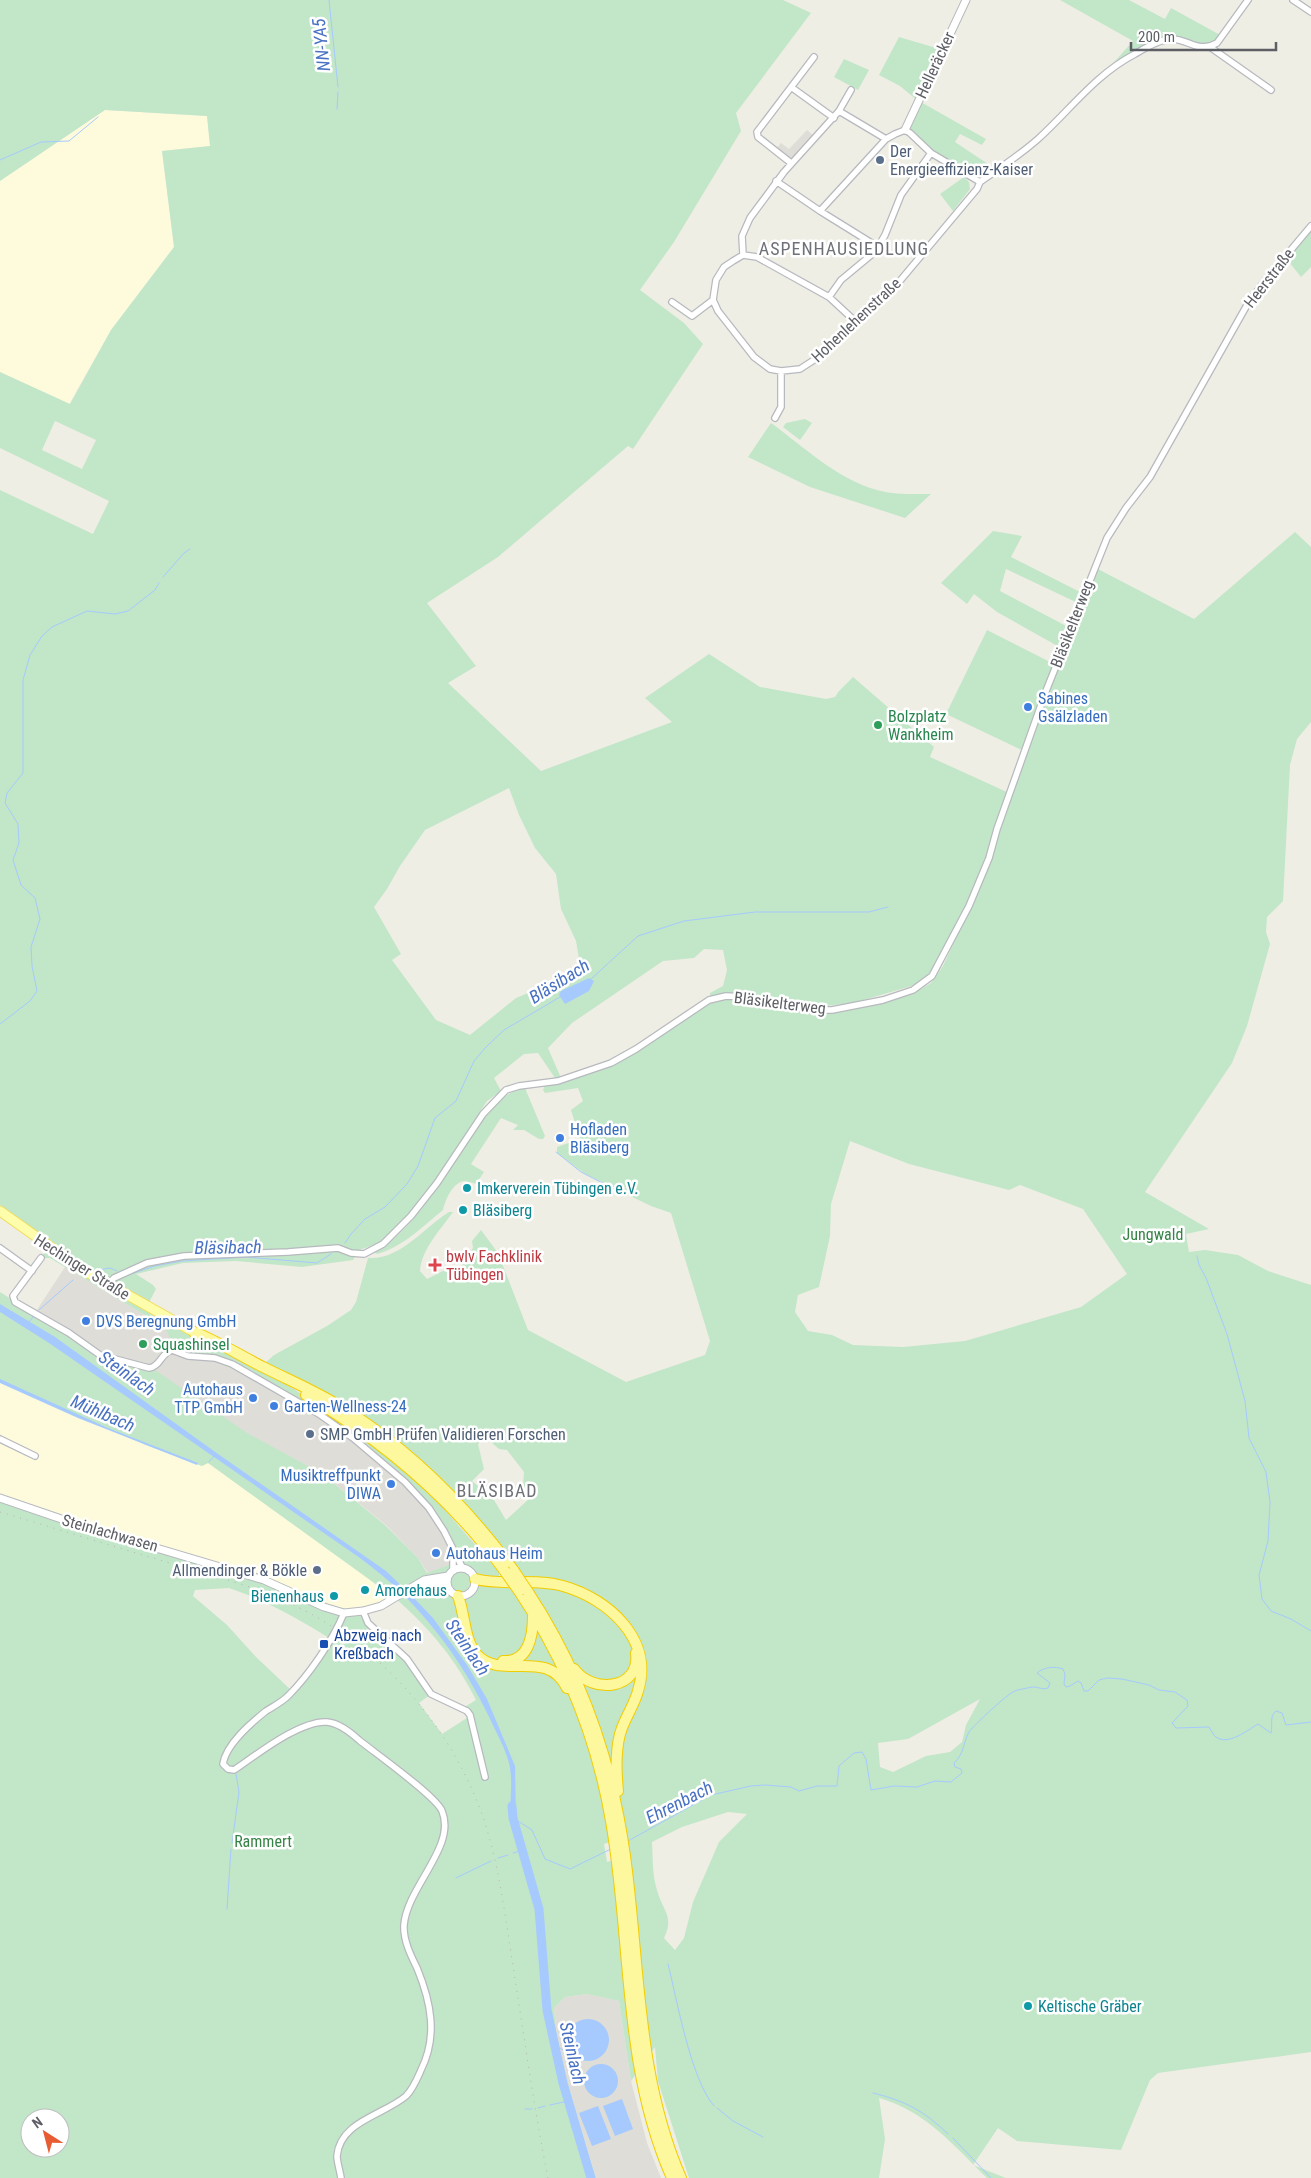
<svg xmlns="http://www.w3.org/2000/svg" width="1311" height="2178" viewBox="0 0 1311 2178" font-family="'Roboto Condensed',sans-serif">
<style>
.commercial{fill:#fefbdc}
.industrial{fill:#deddd7}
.green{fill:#c2e6c8;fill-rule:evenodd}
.water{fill:#a6cafe}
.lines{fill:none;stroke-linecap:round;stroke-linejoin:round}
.stream{stroke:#a6cafe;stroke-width:1}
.river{stroke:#a6cafe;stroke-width:9}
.minor-casing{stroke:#b7b9bf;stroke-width:8}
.tertiary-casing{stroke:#b7b9bf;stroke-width:9}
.primary-casing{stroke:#f0dd5d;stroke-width:11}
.trunk-casing{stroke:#f2cc02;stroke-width:12}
.minor{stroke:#fff;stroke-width:5.5}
.tertiary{stroke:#fff;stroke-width:7}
.primary{stroke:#fefdab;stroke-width:9}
.trunk{stroke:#fdf79d;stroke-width:10}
.rail{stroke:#b6b6b7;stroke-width:1;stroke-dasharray:1 6;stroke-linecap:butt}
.trunk-bridge-casing{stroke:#f2cc02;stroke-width:12;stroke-linecap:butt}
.trunk-bridge{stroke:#fdf79d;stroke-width:10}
.service-dot{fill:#5c6f8a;stroke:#fff;stroke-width:2}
.shop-dot{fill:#3f7fe0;stroke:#fff;stroke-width:2}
.leisure-dot{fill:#2e9e5b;stroke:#fff;stroke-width:2}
.culture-dot{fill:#0f9aa8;stroke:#fff;stroke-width:2}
.health-dot{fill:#e0444e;stroke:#fff;stroke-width:2}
.transit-dot{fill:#1a4fb4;stroke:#fff;stroke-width:2}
.labels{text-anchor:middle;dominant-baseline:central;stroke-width:5;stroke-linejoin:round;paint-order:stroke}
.street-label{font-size:16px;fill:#5d5f65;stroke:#fff}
.service-label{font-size:16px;fill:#4e5e75;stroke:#fff;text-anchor:start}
.shop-label{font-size:16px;fill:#366cbe;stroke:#fff;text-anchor:start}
.leisure-label{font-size:16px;fill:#27864d;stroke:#fff;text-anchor:start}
.culture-label{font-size:16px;fill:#0d838f;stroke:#fff;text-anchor:start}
.park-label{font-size:16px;fill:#358445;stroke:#fff}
.health-label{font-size:16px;fill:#be3a42;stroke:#fff;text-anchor:start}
.transit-label{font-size:16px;fill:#164399;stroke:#fff;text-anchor:start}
.water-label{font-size:18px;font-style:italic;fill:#4871c3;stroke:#fff}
.neighbourhood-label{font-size:18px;letter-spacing:1px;fill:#6e7177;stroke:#fff}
</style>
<rect width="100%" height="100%" fill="#efeee5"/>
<path class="commercial" d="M 105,110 L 207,116 L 210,146 L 162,151 L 174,247 L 111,330 L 69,404 L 0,372 L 0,181 Z
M 0,1381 L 146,1445 L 202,1466 L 208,1463 L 363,1574 L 393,1599 L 351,1613 L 0,1498 Z"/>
<path class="industrial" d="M 807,130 L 815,137 L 791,163 L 775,150 L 781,143 L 789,149 Z
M 65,1267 L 163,1326 L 169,1333 L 172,1350 L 215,1358 L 319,1414 L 386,1465 L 429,1508 L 453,1552 L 454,1563 L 428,1573 L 418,1558 L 386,1525 L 321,1473 L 100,1355 L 35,1313 Z
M 587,1994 L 619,2001 L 631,2081 L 647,2143 L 661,2178 L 596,2178 L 566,2078 L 556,2029 L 554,2008 L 565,1997 Z"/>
<path class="green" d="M 0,0 L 783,0 L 811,13 L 736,113 L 741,131 L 674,242 L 640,290 L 684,323 L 703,344 L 633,449 L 628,446 L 498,557 L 427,603 L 476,666 L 448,683 L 541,771 L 672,722 L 645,698 L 709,654 L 760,687 L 826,699 L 835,697 L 839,691 L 853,677 L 934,747 L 930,757 L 1009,793 L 1024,751 L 946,714 L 987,630 L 1056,665 L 1063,649 L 997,612 L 974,594 L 967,604 L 941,583 L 993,531 L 1022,536 L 1011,557 L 1084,594 L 1094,567 L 1194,619 L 1295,532 L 1311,547 L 1311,722 L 1297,739 L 1290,765 L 1283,901 L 1267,917 L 1266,932 L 1270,944 L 1247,1026 L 1232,1063 L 1145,1192 L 1209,1229 L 1186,1234 L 1189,1252 L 1205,1250 L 1238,1255 L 1268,1271 L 1311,1285 L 1311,2052 L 1158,2073 L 1150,2080 L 1121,2150 L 1017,2141 L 998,2128 L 973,2165 L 1006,2178 L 987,2178 C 953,2145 927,2112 879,2098 L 885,2139 L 879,2178 L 689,2178 L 658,2081 L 655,2047 L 631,2081 L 619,2001 L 587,1994 L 565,1997 L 554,2008 C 558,2066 579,2123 596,2178 L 0,2178 L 0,1498 L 264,1580 L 335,1611 L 363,1611 L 364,1616 L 407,1659 L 431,1694 L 419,1703 L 442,1734 L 470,1716 L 463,1708 L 476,1700 C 455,1658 430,1629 395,1598 L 208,1463 L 202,1466 L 146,1445 L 0,1381 L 0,1292 L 90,1349 L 152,1368 L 247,1433 L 321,1473 L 385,1525 L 418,1558 L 427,1573 L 454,1563 L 453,1552 L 444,1531 L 405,1482 L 353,1438 L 245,1370 L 209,1357 L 172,1350 L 168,1333 L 163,1326 L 50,1258 L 41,1258 L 49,1247 L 34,1232 L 0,1205 L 0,490 L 93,534 L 109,501 L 0,448 L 0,372 L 70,404 L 111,330 L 174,247 L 162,151 L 210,146 L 207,116 L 105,110 L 0,181 ZM 55,421 L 96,440 L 82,469 L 42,450 ZM 1006,569 L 1080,604 L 1070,628 L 1000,591 ZM 509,788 L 519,815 L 535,848 L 556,874 L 561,909 L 576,941 L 581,971 L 516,998 L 470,1035 L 436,1020 L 392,960 L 401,954 L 374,907 L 387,889 L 400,866 L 425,830 ZM 986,856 L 989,858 L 990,865 L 943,966 L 931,983 L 913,994 L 843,1012 L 816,1013 L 789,1010 L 747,999 L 727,998 L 714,1001 L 612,1065 L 566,1082 L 545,1085 L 543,1090 L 545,1093 L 578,1088 L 583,1101 L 571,1110 L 580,1139 L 557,1147 L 557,1153 L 585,1174 L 651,1206 L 671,1213 L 710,1341 L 705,1355 L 626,1382 L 528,1330 L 498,1253 L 481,1230 L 472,1241 L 473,1248 L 459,1269 L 451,1273 L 445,1270 L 427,1279 L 420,1271 C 421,1250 441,1229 453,1212 L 449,1212 C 423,1228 401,1260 368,1258 L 356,1302 L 351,1310 L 327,1326 L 274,1355 L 263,1365 L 442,1482 L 505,1549 L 524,1576 L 499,1576 L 499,1572 L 438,1502 L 380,1450 L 294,1389 L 145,1310 L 156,1289 L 153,1285 L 136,1274 L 183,1263 L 236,1261 L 302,1267 L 353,1260 L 359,1250 L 380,1243 L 402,1222 L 423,1198 L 487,1101 L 501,1091 L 494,1078 L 524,1054 L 538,1053 L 555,1078 L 561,1078 L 548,1048 L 572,1023 L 663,961 L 694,958 L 704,949 L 723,950 L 727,970 L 723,986 L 710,993 L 710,997 L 742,993 L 815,1007 L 853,1003 L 915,985 L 925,980 L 935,966 L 967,904 ZM 850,1141 L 909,1164 L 971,1180 L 1009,1190 L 1020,1185 L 1083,1209 L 1127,1274 L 1081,1307 L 965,1341 L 903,1347 L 853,1345 L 832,1335 L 808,1331 L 795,1312 L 798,1295 L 819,1287 L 830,1236 L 831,1204 ZM 485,1437 L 499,1449 L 507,1450 L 524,1472 L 523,1487 L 531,1497 L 506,1520 L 494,1500 L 472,1481 L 484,1469 L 478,1444 ZM 229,1588 C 265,1600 297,1618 329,1638 L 292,1691 L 256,1657 L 227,1625 L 193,1596 L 195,1590 ZM 980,1699 L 966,1725 L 962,1742 L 950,1752 L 926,1756 L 893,1772 L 880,1767 L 878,1743 L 908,1739 ZM 728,1812 L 747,1814 L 719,1842 L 693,1902 L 684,1938 L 675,1950 L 664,1938 C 675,1916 662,1910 657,1890 C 652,1875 653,1857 652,1842 L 682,1827 ZM 624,1837 L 625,1857 L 607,1862 L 604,1844 ZM 30,2118 L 60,2118 L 60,2148 L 30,2148 Z
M 1060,0 L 1129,0 L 1165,19 L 1171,8 L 1222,36 L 1210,47 L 1171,39 L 1157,42 L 1100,78 L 1133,41 Z
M 899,37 L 943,50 L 919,101 L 986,139 L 982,145 L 960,134 L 955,142 L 997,170 L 980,182 L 931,153 L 905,130 L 918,101 L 900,86 L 879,75 Z
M 844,59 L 869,70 L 858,90 L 834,77 Z
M 964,177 L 969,182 L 970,189 L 953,211 L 940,194 Z
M 1311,226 L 1311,267 L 1301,277 L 1285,257 Z
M 805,419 L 812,423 L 800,440 L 783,427 L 786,423 Z
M 771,423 C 804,447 837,479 877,490 C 895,495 913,494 931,494 L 905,518 L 810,487 L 748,457 Z
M 525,1088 L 545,1136 L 543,1139 L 539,1139 L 524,1130 L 513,1130 L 518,1125 L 501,1118 L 471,1164 L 484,1172 L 476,1184 C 473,1183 467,1181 464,1181 C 452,1183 445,1201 443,1210 C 422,1227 403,1247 377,1254 L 374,1252 C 399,1238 418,1215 434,1192 C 455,1161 486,1094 525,1088 Z"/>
<path class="water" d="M 589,978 L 594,981 L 589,991 L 565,1004 L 559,995 L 561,991 Z
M 0,1304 L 55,1337 L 218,1454 L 386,1571 L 412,1596 L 433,1618 L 467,1665 L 487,1699 L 515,1766 L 516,1818 L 510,1817 C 510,1800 513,1779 509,1763 C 505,1748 497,1734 491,1721 C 461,1657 417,1599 360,1558 L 49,1343 L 0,1312 Z
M 0,1379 L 108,1428 L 198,1463 L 197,1465 L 78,1418 L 0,1383 Z
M567 2040a21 21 0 1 1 42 0a21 21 0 1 1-42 0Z
M584 2081a17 17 0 1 1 34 0a17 17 0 1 1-34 0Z
M 622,2099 L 633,2129 L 615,2136 L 603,2106 Z
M 598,2106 L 611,2139 L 592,2146 L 579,2113 Z"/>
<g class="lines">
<path class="stream" d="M 329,0 L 338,87
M 337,109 L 338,92
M 0,160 L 41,142 L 69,141 L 98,117
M 163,577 L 184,553 L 190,549
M 590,980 L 638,936 L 684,921 L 755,912 L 869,912 L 888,907
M 0,1024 L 30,1001 L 37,991 L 32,966 L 31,947 L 40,919 L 35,898 L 21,885 L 13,860 L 19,843 L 18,824 L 5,803 L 7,793 L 23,773 L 23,680 L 30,655 L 42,636 L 52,627 L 87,611 L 115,614 L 128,611 L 155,590 L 159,583
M 556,1152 L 581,1172 L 624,1194
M 345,1243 L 351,1234 L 365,1219 L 385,1207 L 407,1184 L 418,1166 L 435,1118 L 456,1101 L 474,1061 L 486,1047 L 504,1030 L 560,997
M 1197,1256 L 1199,1265 L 1206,1278 L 1227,1334 L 1245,1401 L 1249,1438 L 1266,1472 L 1270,1502 L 1268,1541 L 1259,1575 L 1262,1599 L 1271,1611 L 1291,1619 L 1311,1631
M 99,1270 L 110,1268 L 117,1271
M 125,1276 L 155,1266 L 182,1261 L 246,1257 L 317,1263 L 331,1254
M 39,1310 L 73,1280
M 29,1322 L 33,1317
M 209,1462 L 214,1456
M 513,1818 L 532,1830 L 545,1859 L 570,1869 L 611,1849
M 628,1841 L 711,1795 L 751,1786 L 765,1785 L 791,1787 L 799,1791 L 817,1786 L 837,1786 L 839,1766 L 854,1753 L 862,1752 L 866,1759 L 871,1790 L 894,1786 L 917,1787 L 935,1781 L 951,1782 L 962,1773 L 961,1769 L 955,1767 L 954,1763 C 964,1754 963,1743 969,1732 C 973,1726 1008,1693 1015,1691 C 1016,1690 1032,1687 1033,1687 C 1039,1687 1042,1690 1048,1688 L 1050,1683 L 1037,1673 C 1044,1667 1055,1666 1063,1669 L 1065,1674 L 1064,1684 L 1066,1687 L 1070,1686 L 1078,1681 L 1081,1683 L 1084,1691 L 1088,1691 L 1099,1680 L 1107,1678 L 1122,1679 L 1149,1685 L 1159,1690 L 1175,1692 L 1187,1700 L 1188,1706 L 1172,1723 L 1176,1728 L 1209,1727 C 1211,1730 1213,1735 1216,1737 C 1228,1746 1248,1730 1258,1724 L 1271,1733 C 1273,1724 1269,1717 1276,1711 L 1282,1713 L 1286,1725 L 1311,1722
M 232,1843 L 239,1792 L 236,1774
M 513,1853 L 523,1850
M 498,1858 L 508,1855
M 456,1878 L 491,1861
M 227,1909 L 231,1849
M 668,1964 C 677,2000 691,2080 714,2106
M 555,2045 L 565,2051
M 873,2093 C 906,2101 924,2111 948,2134
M 550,2105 L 568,2101
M 538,2108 L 545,2106
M 717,2108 L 733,2121 L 763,2137
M 525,2109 L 532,2109
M 953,2138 L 991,2178"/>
<path class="river" d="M 512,1806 L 513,1818 L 539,1909 L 547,2010 L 563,2083 L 591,2178"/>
<defs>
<path id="minor" d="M 1293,0 L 1311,12
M 1210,47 L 1271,90
M 791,87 L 834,118
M 839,111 L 886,139
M 791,163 L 758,137 L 757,132 L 814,57
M 776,181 L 820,211 L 878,247
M 980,182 C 1000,168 1020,155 1038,139 C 1070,110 1096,74 1135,54 C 1145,48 1158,40 1170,39 C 1188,38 1197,54 1217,43 L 1248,0
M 820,211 L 886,139 L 895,134 L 905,130 L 910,133 L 931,153 L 980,182
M 743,255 L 742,236 L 750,218 L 784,172 L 839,111 L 851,90
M 829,297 L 841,280 L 870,256 L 878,247 L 885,235 L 901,195 L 931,153
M 672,302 L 692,316 L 713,300
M 856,322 L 829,297 L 757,257 L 743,255 L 733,261 L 724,267 L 716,280 L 713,300 L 718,311 L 754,357 L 770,369 L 781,371 L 800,369 L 817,358 L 899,282 L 977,189 L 980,182
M 775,418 L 781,407 L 781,371
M 0,1248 L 32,1271
M 41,1258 L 13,1296 L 15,1302 L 69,1333 L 100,1355 L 149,1368 C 160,1367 161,1353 172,1350 L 188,1356 L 215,1358 L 232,1364 L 319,1414 L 353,1438 L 405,1482 L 429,1508 L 444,1531 L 462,1567
M 108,1284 L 114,1278 L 147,1263 L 184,1256 L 288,1252 L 338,1248 L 351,1253 L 364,1254 L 383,1244 L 411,1216 L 437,1183 L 483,1114 L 506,1090 L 519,1086 L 558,1081 L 611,1063 L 636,1049 L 709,1000 L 726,996 L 747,997 L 808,1010 L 832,1010 L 883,1000 L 913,990 L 932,976 L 969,906 L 989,858 L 997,829 L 1046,691 L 1107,538 L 1126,508 L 1150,477 L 1247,305 L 1264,282 L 1311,226
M 0,1439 L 35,1456
M 453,1554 L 453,1570
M 363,1611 L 368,1623 L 407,1659 L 431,1694 L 467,1711 L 470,1715 L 485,1777
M 341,2178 C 340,2171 337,2162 337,2156 C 340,2121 384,2115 406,2096 C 413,2089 417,2079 421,2070 C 438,2036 431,2002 417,1968 C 411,1956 403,1940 404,1925 C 407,1887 457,1846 442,1811 C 436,1796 375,1753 359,1740 C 350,1732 339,1723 327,1722 C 300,1720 255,1756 234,1770 L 228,1769 L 223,1764 C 226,1744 251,1723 266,1711 C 274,1706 282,1702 288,1696 C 309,1675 333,1640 344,1613"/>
<path id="tertiary" d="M 905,130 L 966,0
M 0,1498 L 82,1526 L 264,1580 L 324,1607 L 344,1613 L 363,1611 L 381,1606 L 424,1580 L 448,1576
M447 1582a14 14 0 1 1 28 0a14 14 0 1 1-28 0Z
M 425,1583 L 437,1582 L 447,1585"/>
<path id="primary" d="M 0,1211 L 83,1270 L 194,1332"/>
<path id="trunk" d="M 194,1332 C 219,1342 241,1356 265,1368 C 293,1382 322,1394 349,1412 C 413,1453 469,1510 514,1571
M 306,1395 C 383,1441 451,1498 504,1570
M 475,1579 C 503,1586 534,1578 563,1586 C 609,1599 654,1640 638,1691 C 634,1706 624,1719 620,1734 C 615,1753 616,1772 618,1791
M 519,1591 C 565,1660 597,1739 611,1821 C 632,1940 622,2066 672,2178
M 528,1592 C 580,1671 612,1762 625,1856 C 640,1964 636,2075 681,2178
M 458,1596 C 465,1614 464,1640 477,1655 C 502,1681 547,1647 567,1688
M 503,1661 C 529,1663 533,1635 533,1616
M 574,1669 C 593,1695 641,1689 636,1653"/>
</defs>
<use href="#minor" class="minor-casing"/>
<use href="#tertiary" class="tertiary-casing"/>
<use href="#primary" class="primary-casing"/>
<use href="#trunk" class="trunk-casing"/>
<use href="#minor" class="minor"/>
<use href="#tertiary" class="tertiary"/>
<use href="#primary" class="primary"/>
<use href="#trunk" class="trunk"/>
<path class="rail" d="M 0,1512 C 54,1528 109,1545 163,1561 C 203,1573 244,1583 283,1600 C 376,1641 451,1723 484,1820 C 498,1863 504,1908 511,1953 C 523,2028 533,2103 548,2178"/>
<defs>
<path id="trunk-bridge" d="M 504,1570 L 519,1591
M 514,1571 L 528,1592"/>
</defs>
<use href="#trunk-bridge" class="trunk-bridge-casing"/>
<use href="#trunk-bridge" class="trunk-bridge"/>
</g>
<g class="service-dot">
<circle cx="880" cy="160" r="5"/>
<circle cx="310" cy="1434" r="5"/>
<circle cx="317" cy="1570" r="5"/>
</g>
<g class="shop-dot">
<circle cx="1028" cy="707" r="5"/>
<circle cx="560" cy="1138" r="5"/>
<circle cx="86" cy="1321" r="5"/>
<circle cx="253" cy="1398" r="5"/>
<circle cx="274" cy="1406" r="5"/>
<circle cx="391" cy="1484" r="5"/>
<circle cx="436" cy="1553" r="5"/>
</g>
<g class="leisure-dot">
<circle cx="878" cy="725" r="5"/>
<circle cx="143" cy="1344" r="5"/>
</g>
<g class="culture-dot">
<circle cx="467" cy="1188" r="5"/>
<circle cx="463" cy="1210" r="5"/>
<circle cx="365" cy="1590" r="5"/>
<circle cx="334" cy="1596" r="5"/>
<circle cx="1028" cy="2006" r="5"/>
</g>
<path class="health-dot" d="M432.5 1257.5h5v5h5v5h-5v5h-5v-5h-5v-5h5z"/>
<rect class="transit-dot" x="319" y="1639" width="10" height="10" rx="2.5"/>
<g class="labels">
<g class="street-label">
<text transform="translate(935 65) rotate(-65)">Helleräcker</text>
<text transform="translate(1269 278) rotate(-52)">Heerstraße</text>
<text transform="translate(856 320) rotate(-43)">Hohenlehenstraße</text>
<text transform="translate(1072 624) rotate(-69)">Bläsikelterweg</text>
<text transform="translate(780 1003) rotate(7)">Bläsikelterweg</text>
<text transform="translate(82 1267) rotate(32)">Hechinger Straße</text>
<text transform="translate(110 1533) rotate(16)">Steinlachwasen</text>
</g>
<g class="service-label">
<text x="890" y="151">Der<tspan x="890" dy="18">Energieeffizienz-Kaiser</tspan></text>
<text x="320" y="1434">SMP GmbH Prüfen Validieren Forschen</text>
<text x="307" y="1570" text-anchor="end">Allmendinger &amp; Bökle</text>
</g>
<g class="shop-label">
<text x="1038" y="698">Sabines<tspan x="1038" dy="18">Gsälzladen</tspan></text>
<text x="570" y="1129">Hofladen<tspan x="570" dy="18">Bläsiberg</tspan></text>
<text x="96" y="1321">DVS Beregnung GmbH</text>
<text x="243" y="1389" text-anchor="end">Autohaus<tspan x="243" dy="18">TTP GmbH</tspan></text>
<text x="284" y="1406">Garten-Wellness-24</text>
<text x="381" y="1475" text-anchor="end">Musiktreffpunkt<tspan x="381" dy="18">DIWA</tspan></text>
<text x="446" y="1553">Autohaus Heim</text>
</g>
<g class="leisure-label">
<text x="888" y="716">Bolzplatz<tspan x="888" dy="18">Wankheim</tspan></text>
<text x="153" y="1344">Squashinsel</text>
</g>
<g class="culture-label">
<text x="477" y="1188">Imkerverein Tübingen e.V.</text>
<text x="473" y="1210">Bläsiberg</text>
<text x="375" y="1590">Amorehaus</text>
<text x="324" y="1596" text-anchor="end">Bienenhaus</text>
<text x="1038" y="2006">Keltische Gräber</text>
</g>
<g class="park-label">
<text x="1153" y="1234">Jungwald</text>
<text x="263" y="1841">Rammert</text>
</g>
<g class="health-label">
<text x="446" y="1256">bwlv Fachklinik<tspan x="446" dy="18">Tübingen</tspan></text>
</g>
<g class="transit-label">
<text x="334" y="1635">Abzweig nach<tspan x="334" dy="18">Kreßbach</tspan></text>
</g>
<g class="water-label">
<text transform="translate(321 45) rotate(-96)">NN-YA5</text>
<text transform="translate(559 981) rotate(-32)">Bläsibach</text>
<text transform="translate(228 1247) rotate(-1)">Bläsibach</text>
<text transform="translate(127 1373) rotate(35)">Steinlach</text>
<text transform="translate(103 1413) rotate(23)">Mühlbach</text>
<text transform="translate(468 1647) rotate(56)">Steinlach</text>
<text transform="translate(679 1802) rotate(-27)">Ehrenbach</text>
<text transform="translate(573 2053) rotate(77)">Steinlach</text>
</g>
<g class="neighbourhood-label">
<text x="844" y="248">ASPENHAUSIEDLUNG</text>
<text x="497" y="1490">BLÄSIBAD</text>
</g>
</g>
<g transform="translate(45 2133) rotate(324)"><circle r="24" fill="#ffffff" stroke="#bebfc1"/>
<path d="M0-4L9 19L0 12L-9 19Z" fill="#e85c33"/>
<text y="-8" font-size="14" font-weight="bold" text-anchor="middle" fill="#5d5f65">N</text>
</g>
<path d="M1131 42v8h145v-8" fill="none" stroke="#5d5f65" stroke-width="2.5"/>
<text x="1138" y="42" font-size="15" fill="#5d5f65" stroke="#ffffff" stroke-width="4" paint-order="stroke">200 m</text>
</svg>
